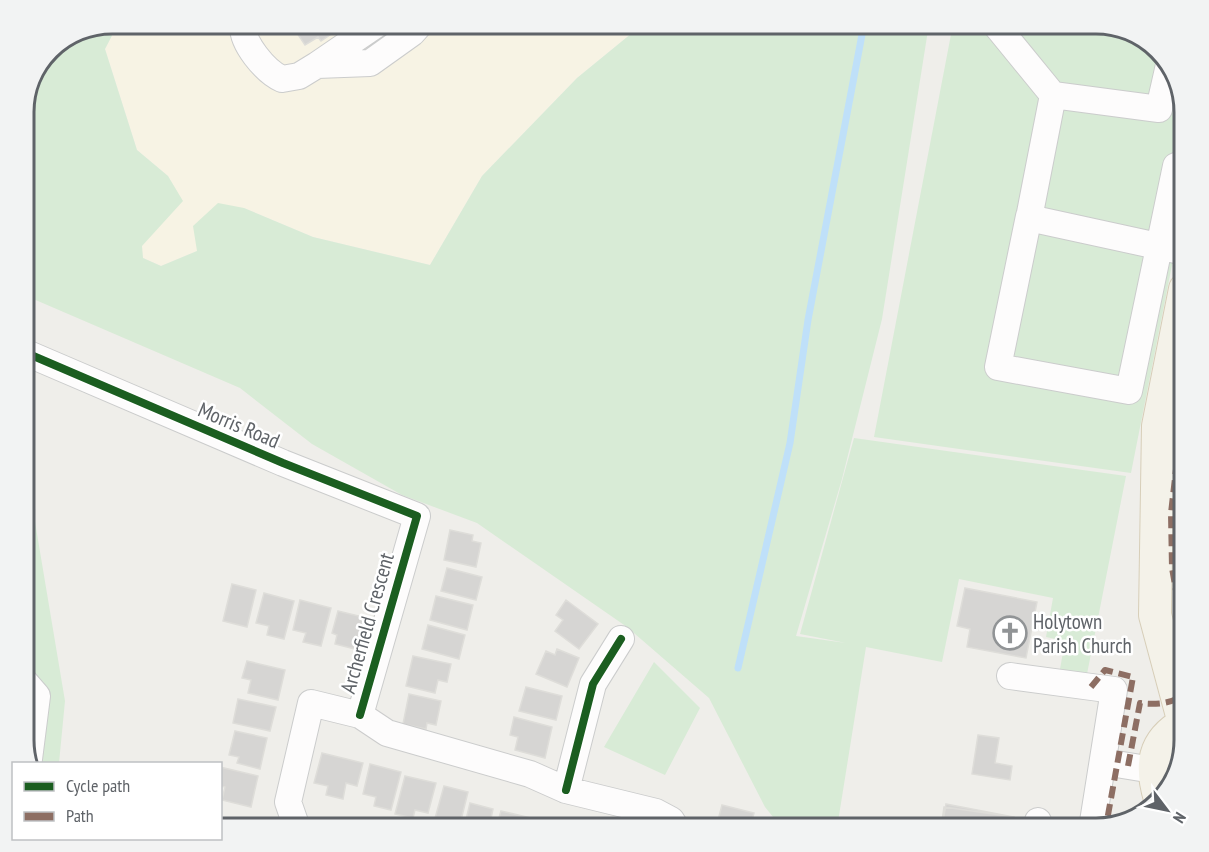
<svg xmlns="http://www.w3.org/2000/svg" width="1209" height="852" viewBox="0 0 1209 852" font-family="'PT Sans Narrow',sans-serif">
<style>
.commercial{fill:#f7f3e4}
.green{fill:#d8ebd6}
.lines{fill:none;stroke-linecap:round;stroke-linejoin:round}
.stream{stroke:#bfe0f9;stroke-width:7}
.building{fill:#d6d5d3;stroke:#deddd9;stroke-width:1.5}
.minor-casing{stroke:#cbcccc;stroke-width:28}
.major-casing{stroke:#d7ceb8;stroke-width:34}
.minor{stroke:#fdfcfc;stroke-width:26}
.major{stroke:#f4f2e9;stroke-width:32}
.quiet{stroke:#8d6e63;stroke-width:6;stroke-dasharray:12 6;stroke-linecap:butt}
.cycleway-casing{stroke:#fff;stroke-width:11}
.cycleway{stroke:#1b5e20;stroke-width:8}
.labels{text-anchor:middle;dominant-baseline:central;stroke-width:5;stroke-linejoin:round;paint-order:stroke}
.street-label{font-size:21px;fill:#5f6368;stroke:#fff}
.poi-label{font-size:21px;fill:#5f6368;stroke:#fff;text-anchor:start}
.rim{fill:none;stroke:#5f6368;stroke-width:3}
</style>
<rect width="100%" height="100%" fill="#efeeea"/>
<path class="commercial" d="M 118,24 L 643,24 L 577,78 L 482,176 L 430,265 L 313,237 L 244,208 L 197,251 L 161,266 L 143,258 L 141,246 L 182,201 L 168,176 L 137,150 L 105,49 Z"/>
<path class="green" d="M 113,24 L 118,24 L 105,49 L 137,150 L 168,176 L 183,201 L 142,246 L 143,258 L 161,266 L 197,251 L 193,226 L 218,203 L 244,208 L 313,237 L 430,265 L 482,176 L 577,78 L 643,24 L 929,24 L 882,319 L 842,479 L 796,636 L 846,643 L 800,634 L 854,438 L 1126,476 L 1087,674 L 1060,669 L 1065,641 L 1046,637 L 1053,598 L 959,579 L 942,662 L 866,647 L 837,828 L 782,828 L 765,807 L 709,698 L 627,627 L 477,523 L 402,495 L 312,444 L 240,388 L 24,295 L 24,107 L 54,46 Z
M 953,24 L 1097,24 L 1150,42 L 1176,73 L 1185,112 L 1185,199 L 1131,473 L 874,437 Z
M 24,484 L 29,486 L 65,701 L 59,763 L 30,763 L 24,745 Z
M 654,662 L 700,708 L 665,775 L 604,747 Z"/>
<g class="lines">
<path class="stream" d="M 738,668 L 790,443 L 808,320 L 864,24"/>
</g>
<path class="building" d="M 291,24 L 346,24 L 321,41 L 318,37 L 305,45 Z
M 450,530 L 473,535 L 472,541 L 481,543 L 476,567 L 444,560 Z
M 447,568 L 482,577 L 476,600 L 441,591 Z
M 232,584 L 256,590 L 247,627 L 223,621 Z
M 965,588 L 1037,602 L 1026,658 L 967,647 L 970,629 L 957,626 Z
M 264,593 L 294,601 L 284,639 L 267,635 L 269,626 L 256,623 Z
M 436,596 L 473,605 L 467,630 L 430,620 Z
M 300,600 L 331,608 L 321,646 L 303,642 L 306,633 L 293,630 Z
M 566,600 L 598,624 L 579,649 L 555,631 L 563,620 L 556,615 Z
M 338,611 L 367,618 L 359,650 L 335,644 L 337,635 L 332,633 Z
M 428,625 L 465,635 L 459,659 L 422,649 Z
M 557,649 L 579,658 L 567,687 L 536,674 L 546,651 L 555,655 Z
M 413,656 L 451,664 L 447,682 L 438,680 L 435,693 L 406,686 Z
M 247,661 L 285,670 L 278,700 L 248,693 L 251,680 L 242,678 Z
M 526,687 L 562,696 L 556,720 L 519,711 Z
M 409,694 L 441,701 L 436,725 L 427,723 L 426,729 L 403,724 Z
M 238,699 L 276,707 L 270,731 L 233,723 Z
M 514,717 L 552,727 L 545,758 L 515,750 L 518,737 L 510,735 Z
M 235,731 L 267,738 L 260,769 L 237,763 L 239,757 L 229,755 Z
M 978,735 L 999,738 L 995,763 L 1012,766 L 1010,780 L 972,774 Z
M 322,753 L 363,763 L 357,786 L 346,783 L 343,799 L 326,795 L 328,786 L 314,783 Z
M 370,764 L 401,772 L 391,810 L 374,806 L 376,797 L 363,794 Z
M 220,767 L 258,776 L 251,807 L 222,800 L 225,787 L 220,786 Z
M 405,776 L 436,783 L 428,813 L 415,810 L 413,818 L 395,814 Z
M 444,786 L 468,792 L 459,828 L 434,822 Z
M 470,803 L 493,809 L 489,828 L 464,828 Z
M 946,804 L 1014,817 L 1012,828 L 942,828 Z
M 722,805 L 754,813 L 750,828 L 716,828 Z
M 944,807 L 1014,817 L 1012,828 L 941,828 Z
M 501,811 L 531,818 L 529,828 L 496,828 Z
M 537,821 L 563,828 L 535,828 Z"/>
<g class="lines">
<defs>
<path id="minor" d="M 243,24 C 241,43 266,72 282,79 L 299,76 L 317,65 L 370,63 L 412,33 L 420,24
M 995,24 L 1053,95 L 1159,109 L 1169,65
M 317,65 L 377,24
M 1053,95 L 1029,218 L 1185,252
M 1029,216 L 998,367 L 1129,391 L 1176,166
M 24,352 L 283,463 L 417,516 L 360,715
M 1010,676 L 1114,690 L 1092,828
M 24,681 L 37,696 L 29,759
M 1104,762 L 1153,770
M 566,790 L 593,684 L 621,639
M 297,828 L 288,802 L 311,703 L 360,715 L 387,733 L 530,774 L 566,790 L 656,812 L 671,820 L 676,828
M 1037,828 L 1038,821"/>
<path id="major" d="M 1184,723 L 1155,615 L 1158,426 L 1185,289
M 1160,799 C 1150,766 1152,741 1185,723"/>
</defs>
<use href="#minor" class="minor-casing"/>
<use href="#major" class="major-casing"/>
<use href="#minor" class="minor"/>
<use href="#major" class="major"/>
<path class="quiet" d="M 1185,391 L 1171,513 L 1172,568 L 1185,641
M 1091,687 L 1105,670 L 1133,677 L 1106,826
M 1128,766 L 1140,703 C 1155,705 1174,704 1185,693
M 1107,820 L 1119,823"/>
<defs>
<path id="cycleway" d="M 24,352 L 283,463 L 417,516 L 360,715
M 566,790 L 593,684 L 621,639"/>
</defs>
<use href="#cycleway" class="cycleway-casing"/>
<use href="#cycleway" class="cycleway"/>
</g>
<defs>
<symbol id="church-ring" viewBox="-11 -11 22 22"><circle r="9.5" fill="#fff" stroke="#919496" stroke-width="1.5"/><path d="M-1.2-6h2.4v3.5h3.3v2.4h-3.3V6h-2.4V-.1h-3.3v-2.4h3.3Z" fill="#919496"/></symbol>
</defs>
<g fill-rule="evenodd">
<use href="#church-ring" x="991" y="614" width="38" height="38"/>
</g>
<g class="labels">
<g class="street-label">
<text transform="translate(239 425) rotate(23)">Morris Road</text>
<text transform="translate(367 623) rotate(-74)">Archerfield Crescent</text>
</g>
<g class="poi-label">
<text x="1033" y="621">Holytown<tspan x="1033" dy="24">Parish Church</tspan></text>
</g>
</g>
<path d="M0 0H1209V852H0ZM112 34H1096A78 78 0 0 1 1174 112V740A78 78 0 0 1 1096 818H112A78 78 0 0 1 34 740V112A78 78 0 0 1 112 34Z" fill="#f2f3f3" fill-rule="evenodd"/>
<path class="rim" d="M112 34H1096A78 78 0 0 1 1174 112V740A78 78 0 0 1 1096 818H112A78 78 0 0 1 34 740V112A78 78 0 0 1 112 34Z"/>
<rect x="12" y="762" width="210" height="78" fill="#ffffff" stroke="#bfc1c3" stroke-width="1.5"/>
<rect x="24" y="782" width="30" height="9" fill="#1b5e20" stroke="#bfc1c3" stroke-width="1.5"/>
<text x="66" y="792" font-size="18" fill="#5f6368">Cycle path</text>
<rect x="24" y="812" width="30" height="9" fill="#8d6e63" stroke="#bfc1c3" stroke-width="1.5"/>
<text x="66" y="822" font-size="18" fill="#5f6368">Path</text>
<g transform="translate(1167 810) rotate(122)" stroke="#ffffff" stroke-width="4.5" paint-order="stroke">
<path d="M0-4.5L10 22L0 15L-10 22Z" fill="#5f6368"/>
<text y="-9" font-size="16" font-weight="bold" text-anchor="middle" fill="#5f6368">N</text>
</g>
</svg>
